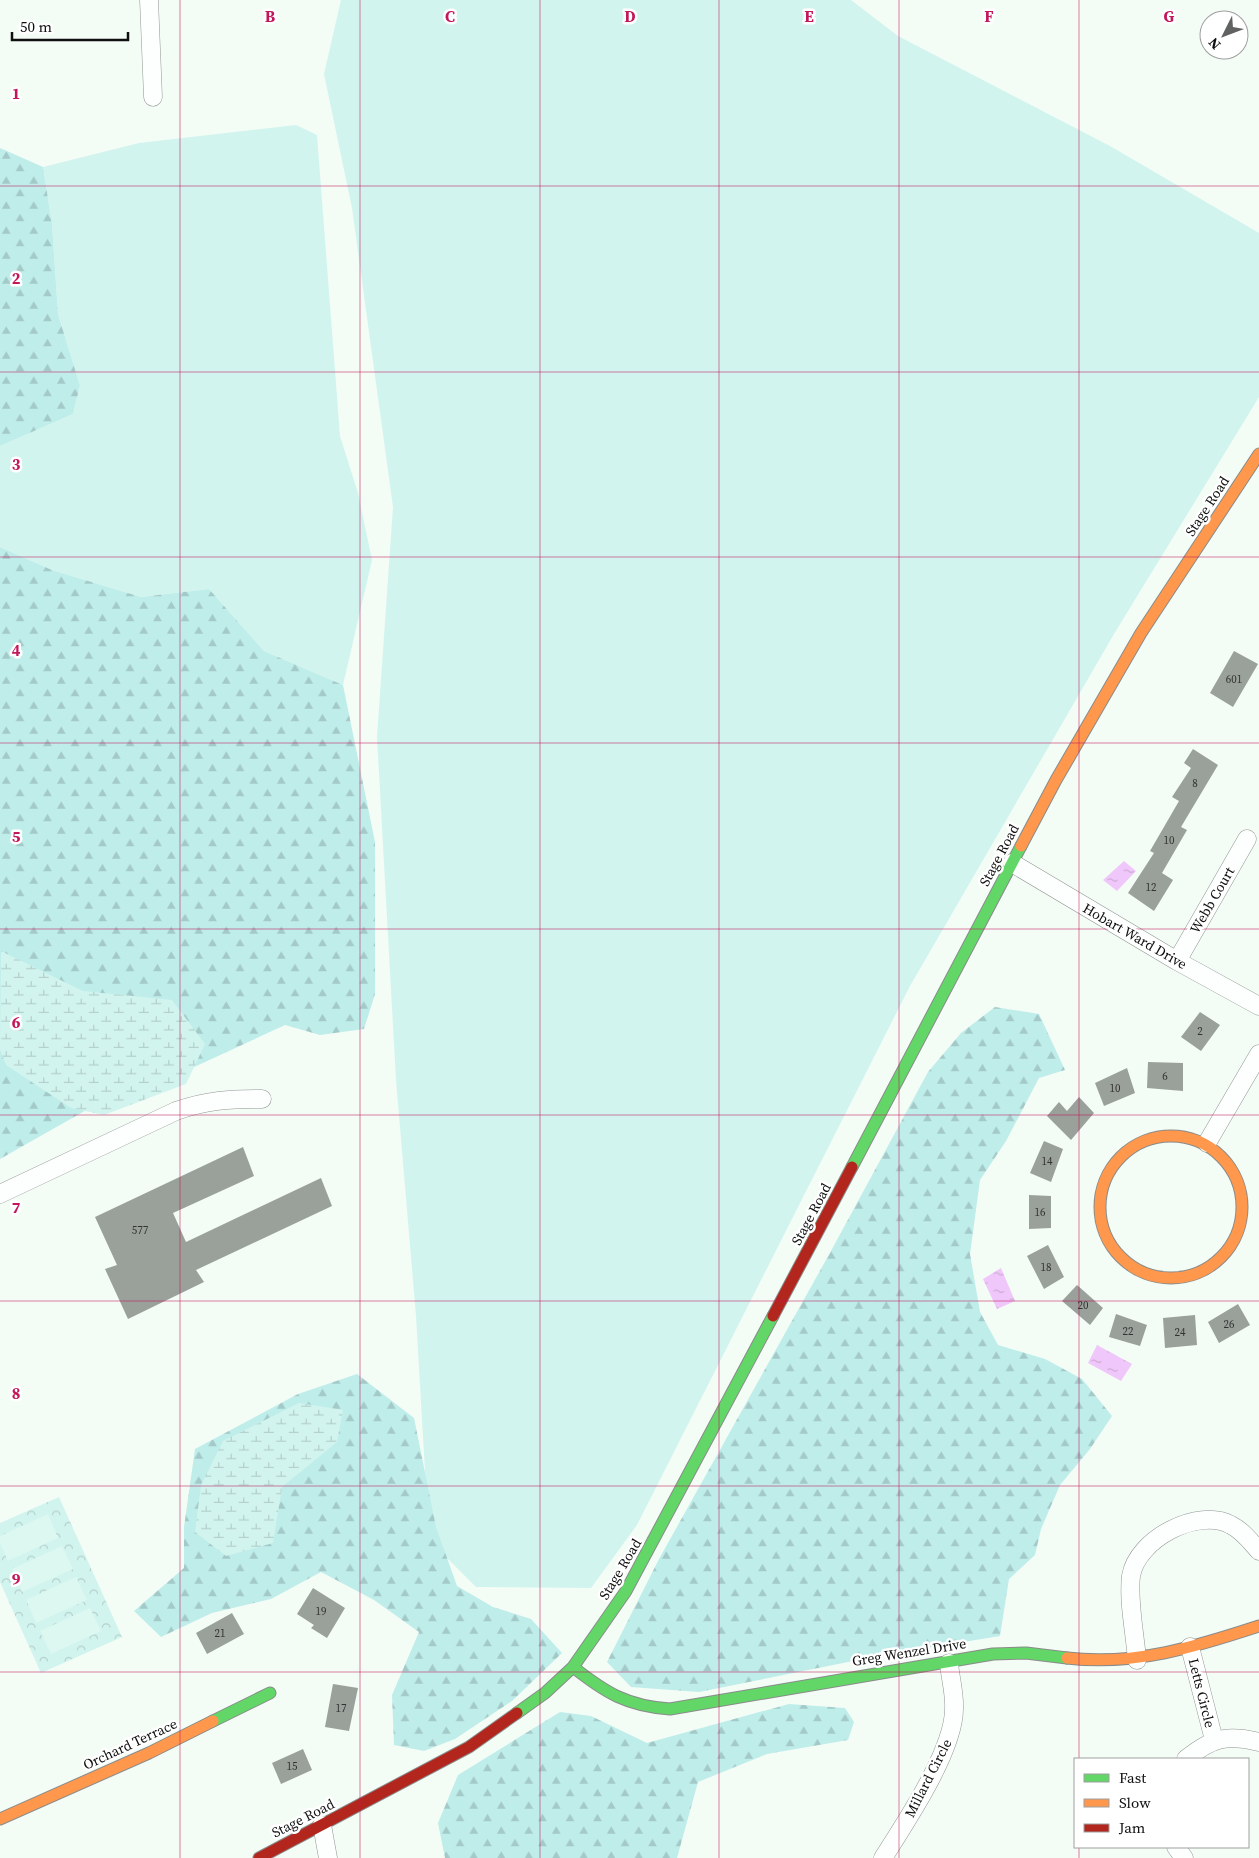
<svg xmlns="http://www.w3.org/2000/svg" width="1259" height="1858" viewBox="0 0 1259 1858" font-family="'Source Serif 4',serif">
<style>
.grass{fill:#d2f4ef}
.forest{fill:url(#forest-firs)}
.wetland{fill:url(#wetland-marsh)}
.park{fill:url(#park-crowns)}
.pitch{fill:#dcf8f0}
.water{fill:url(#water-ripples)}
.building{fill:#9aa09a}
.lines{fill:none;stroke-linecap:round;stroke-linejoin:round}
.street-casing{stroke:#929693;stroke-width:19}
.fast-casing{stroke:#898c8a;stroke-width:13}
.slow-casing{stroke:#898c8a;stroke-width:13}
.jam-casing{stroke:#898c8a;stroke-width:13}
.street{stroke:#fdfffe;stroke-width:18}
.fast{stroke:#63d668;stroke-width:11}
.slow{stroke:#ff974d;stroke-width:11}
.jam{stroke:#b3261e;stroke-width:11}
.grid{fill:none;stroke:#c2185b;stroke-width:1;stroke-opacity:0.55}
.labels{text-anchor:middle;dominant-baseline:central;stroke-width:5;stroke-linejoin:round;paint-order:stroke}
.number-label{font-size:11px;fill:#323332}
.street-label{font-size:14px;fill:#0f0f0f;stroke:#fff}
.grid-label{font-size:16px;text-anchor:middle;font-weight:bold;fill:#c2185b;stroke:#fff;stroke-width:5;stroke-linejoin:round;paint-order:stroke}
</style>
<defs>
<pattern id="forest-firs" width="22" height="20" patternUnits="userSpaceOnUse" patternTransform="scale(1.25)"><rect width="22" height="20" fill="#bfedea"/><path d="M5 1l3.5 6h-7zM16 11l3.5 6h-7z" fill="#a3cac8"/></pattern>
<pattern id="wetland-marsh" width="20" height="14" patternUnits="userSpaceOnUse" patternTransform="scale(1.25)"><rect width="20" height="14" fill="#d2f4ef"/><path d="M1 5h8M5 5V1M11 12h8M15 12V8" fill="none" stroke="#b3d0cc"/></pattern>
<pattern id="park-crowns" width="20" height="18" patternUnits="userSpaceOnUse" patternTransform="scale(1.25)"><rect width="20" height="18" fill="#d2f4ef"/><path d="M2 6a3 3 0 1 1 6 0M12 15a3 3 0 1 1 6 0" fill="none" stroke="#b3d0cc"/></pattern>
<pattern id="water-ripples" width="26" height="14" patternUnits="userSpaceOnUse" patternTransform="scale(1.25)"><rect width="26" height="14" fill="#f0c7fa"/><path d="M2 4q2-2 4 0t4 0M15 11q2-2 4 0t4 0" fill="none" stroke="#cdaad5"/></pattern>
</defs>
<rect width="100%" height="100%" fill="#f4fcf6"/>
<path class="grass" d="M 341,0 L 851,0 L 898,36 L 1110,146 L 1259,233 L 1259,397 L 1114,634 L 910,986 L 637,1525 L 591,1588 L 476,1587 L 429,1540 L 416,1316 L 396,1080 L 377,737 L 393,507 L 352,208 L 324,74 Z
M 296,125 L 317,135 L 340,436 L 358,493 L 372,560 L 343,685 L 264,651 L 209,589 L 141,597 L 52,570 L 0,547 L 0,446 L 73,414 L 80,387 L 58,314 L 52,224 L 43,167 L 139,143 Z"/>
<path class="forest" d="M 0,148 L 43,167 L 52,224 L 58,314 L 80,386 L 73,414 L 0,446 Z
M 0,547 L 52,570 L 141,597 L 209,589 L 264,651 L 343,685 L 375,842 L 375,994 L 364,1029 L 320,1035 L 285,1025 L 179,1074 L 97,1104 L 0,1159 Z
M 995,1007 L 1039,1014 L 1065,1070 L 1039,1078 L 1006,1141 L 980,1180 L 970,1254 L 980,1312 L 998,1345 L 1045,1359 L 1082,1379 L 1112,1416 L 1090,1449 L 1060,1485 L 1041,1529 L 1035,1555 L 1009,1579 L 1000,1636 L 878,1656 L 699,1692 L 631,1687 L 607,1662 L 659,1559 L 831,1251 L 928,1072 L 961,1033 Z
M 357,1374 L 414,1418 L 436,1527 L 457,1586 L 493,1607 L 531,1619 L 562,1653 L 512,1701 L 455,1739 L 424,1751 L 394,1745 L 392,1695 L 419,1632 L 374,1600 L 321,1572 L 271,1599 L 212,1613 L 161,1637 L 134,1611 L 184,1568 L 184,1527 L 195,1449 L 298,1394 Z
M 789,1704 L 845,1708 L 854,1722 L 848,1740 L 767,1754 L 698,1782 L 677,1858 L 445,1858 L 438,1823 L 458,1775 L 560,1712 L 591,1716 L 647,1743 Z"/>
<path class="wetland" d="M 1,951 L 83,991 L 172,1000 L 205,1044 L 186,1084 L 104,1115 L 71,1108 L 6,1065 L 0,1050 Z
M 299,1403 L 343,1410 L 337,1442 L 282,1487 L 273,1543 L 226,1556 L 195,1532 L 201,1485 L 223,1441 Z"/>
<path class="park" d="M 59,1497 L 122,1637 L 41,1673 L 0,1582 L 0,1523 Z"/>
<path class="pitch" d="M 48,1514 L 58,1538 L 8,1561 L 0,1543 L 0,1536 Z
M 62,1546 L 73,1569 L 22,1592 L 12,1569 Z
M 76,1577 L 87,1600 L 36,1623 L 26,1600 Z
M 90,1608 L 101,1631 L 51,1654 L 40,1631 Z"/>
<path class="water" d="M 1124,861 L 1136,871 L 1117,891 L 1103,880 Z
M 1001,1268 L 1015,1301 L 997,1309 L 983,1279 Z
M 1097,1345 L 1132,1364 L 1121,1381 L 1088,1363 Z"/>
<path class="building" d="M 1234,651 L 1258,664 L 1233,707 L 1210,693 Z
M 1193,749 L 1218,765 L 1181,827 L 1187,830 L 1162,873 L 1173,880 L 1154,911 L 1128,893 L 1154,853 L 1150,851 L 1179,801 L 1172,797 L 1191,768 L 1184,763 Z
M 1200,1012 L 1220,1025 L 1201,1051 L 1181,1037 Z
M 1148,1062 L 1183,1063 L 1183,1091 L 1147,1088 Z
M 1127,1068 L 1135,1093 L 1104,1106 L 1095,1083 Z
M 1079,1097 L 1094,1113 L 1071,1140 L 1047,1116 L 1059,1102 L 1067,1111 Z
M 1044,1141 L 1063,1149 L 1051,1182 L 1030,1173 Z
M 243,1147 L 254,1176 L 173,1213 L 186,1242 L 321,1178 L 332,1206 L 196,1270 L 204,1282 L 128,1319 L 105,1269 L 117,1265 L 95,1217 Z
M 1029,1195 L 1051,1196 L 1051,1228 L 1029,1229 Z
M 1048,1245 L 1064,1277 L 1044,1289 L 1027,1256 Z
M 1077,1285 L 1103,1308 L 1090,1325 L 1062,1301 Z
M 1238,1304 L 1250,1325 L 1219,1343 L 1208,1322 Z
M 1116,1314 L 1147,1325 L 1140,1346 L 1109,1337 Z
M 1195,1315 L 1197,1345 L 1165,1348 L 1163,1318 Z
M 313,1588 L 345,1608 L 327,1638 L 311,1628 L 314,1625 L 297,1614 Z
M 232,1613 L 244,1634 L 207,1654 L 196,1633 Z
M 333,1684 L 358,1688 L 349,1731 L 325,1727 Z
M 303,1749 L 312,1770 L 281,1784 L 272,1763 Z"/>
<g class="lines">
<defs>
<path id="street" d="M 149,0 L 153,97
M 1012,863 L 1177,961 L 1259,1006
M 1177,961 L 1247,839
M 1207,1143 L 1259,1054
M 0,1194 L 176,1111 C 207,1100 230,1099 262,1099
M 1190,1647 L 1214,1740
M 1137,1660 C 1135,1633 1128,1602 1131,1576 C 1137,1539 1198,1507 1231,1525 C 1243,1531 1251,1542 1259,1551
M 1186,1759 C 1212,1738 1226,1734 1259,1742
M 322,1825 L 328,1858
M 1176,1847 L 1184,1858
M 883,1858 C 906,1822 954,1750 954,1709 C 955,1694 950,1677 949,1663"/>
<path id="fast" d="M 852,1167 L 1021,846
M 573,1667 C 606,1693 627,1706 670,1709 L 993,1654 L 1026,1653 L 1067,1658
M 517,1713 L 545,1693 L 573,1667 L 626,1591 L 773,1316
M 213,1721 L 270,1693"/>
<path id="slow" d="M 1021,846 L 1056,780 L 1141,633 L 1259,454
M1100 1207a71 71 0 1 1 142 0a71 71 0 1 1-142 0Z
M 1067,1658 C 1135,1666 1195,1647 1259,1626
M 0,1819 L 149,1753 L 213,1721"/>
<path id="jam" d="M 773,1316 L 852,1167
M 259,1858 L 469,1747 L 517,1713"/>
</defs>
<use href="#street" class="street-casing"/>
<use href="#fast" class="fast-casing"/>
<use href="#slow" class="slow-casing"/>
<use href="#jam" class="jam-casing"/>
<use href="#street" class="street"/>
<use href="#fast" class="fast"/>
<use href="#slow" class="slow"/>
<use href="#jam" class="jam"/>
</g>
<path class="grid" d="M 180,0 L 180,1858M 360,0 L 360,1858M 540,0 L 540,1858M 719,0 L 719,1858M 899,0 L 899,1858M 1079,0 L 1079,1759M 0,186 L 1259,186M 0,372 L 1259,372M 0,557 L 1259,557M 0,743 L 1259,743M 0,929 L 1259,929M 0,1115 L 1259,1115M 0,1301 L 1259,1301M 0,1486 L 1259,1486M 0,1672 L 1259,1672M 1079,1847 L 1079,1858"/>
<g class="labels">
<g class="number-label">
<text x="1234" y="679">601</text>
<text x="1195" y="783">8</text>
<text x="1169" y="840">10</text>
<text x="1151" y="887">12</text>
<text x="1200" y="1031">2</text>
<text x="1165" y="1076">6</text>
<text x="1115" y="1088">10</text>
<text x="1047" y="1161">14</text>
<text x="1040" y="1212">16</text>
<text x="140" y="1230">577</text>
<text x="1046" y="1267">18</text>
<text x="1083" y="1305">20</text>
<text x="1229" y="1324">26</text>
<text x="1128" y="1331">22</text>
<text x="1180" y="1332">24</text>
<text x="321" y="1611">19</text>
<text x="220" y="1633">21</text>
<text x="341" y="1708">17</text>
<text x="292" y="1766">15</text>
</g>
<g class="street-label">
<text transform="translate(1207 506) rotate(-57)">Stage Road</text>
<text transform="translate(999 855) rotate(-62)">Stage Road</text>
<text transform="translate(1212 900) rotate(-60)">Webb Court</text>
<text transform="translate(1135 936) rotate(30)">Hobart Ward Drive</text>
<text transform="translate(811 1214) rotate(-62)">Stage Road</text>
<text transform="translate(620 1569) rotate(-59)">Stage Road</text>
<text transform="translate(909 1652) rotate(-9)">Greg Wenzel Drive</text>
<text transform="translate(1202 1693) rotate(76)">Letts Circle</text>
<text transform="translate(130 1744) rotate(-25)">Orchard Terrace</text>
<text transform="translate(928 1778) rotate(-63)">Millard Circle</text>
<text transform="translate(303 1818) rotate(-27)">Stage Road</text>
</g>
</g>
<g class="grid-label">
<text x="270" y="22">B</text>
<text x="450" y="22">C</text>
<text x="630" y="22">D</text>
<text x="809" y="22">E</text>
<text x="989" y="22">F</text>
<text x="1169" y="22">G</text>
<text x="16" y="99">1</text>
<text x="16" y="284">2</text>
<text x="16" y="470">3</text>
<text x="16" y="656">4</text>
<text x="16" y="842">5</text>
<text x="16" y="1028">6</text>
<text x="16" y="1213">7</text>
<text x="16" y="1399">8</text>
<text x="16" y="1585">9</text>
</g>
<rect x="1074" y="1758" width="175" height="90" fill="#ffffff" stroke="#9f9f9f"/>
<rect x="1084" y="1774" width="25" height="8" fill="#63d668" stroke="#9f9f9f"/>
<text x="1119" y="1783" font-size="15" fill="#0f0f0f">Fast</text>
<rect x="1084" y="1799" width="25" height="8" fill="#ff974d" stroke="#9f9f9f"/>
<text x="1119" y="1808" font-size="15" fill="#0f0f0f">Slow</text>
<rect x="1084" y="1824" width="25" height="8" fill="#b3261e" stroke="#9f9f9f"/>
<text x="1119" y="1833" font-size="15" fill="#0f0f0f">Jam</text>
<g transform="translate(1224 35) rotate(228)"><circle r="24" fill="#ffffff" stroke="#9f9f9f"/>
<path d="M0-4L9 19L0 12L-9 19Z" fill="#5f6260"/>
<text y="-8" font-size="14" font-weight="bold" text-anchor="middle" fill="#0f0f0f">N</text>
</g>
<path d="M12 32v8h116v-8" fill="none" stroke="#0f0f0f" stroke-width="2.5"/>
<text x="20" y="32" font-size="15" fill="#0f0f0f" stroke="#ffffff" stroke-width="4" paint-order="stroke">50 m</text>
</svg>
